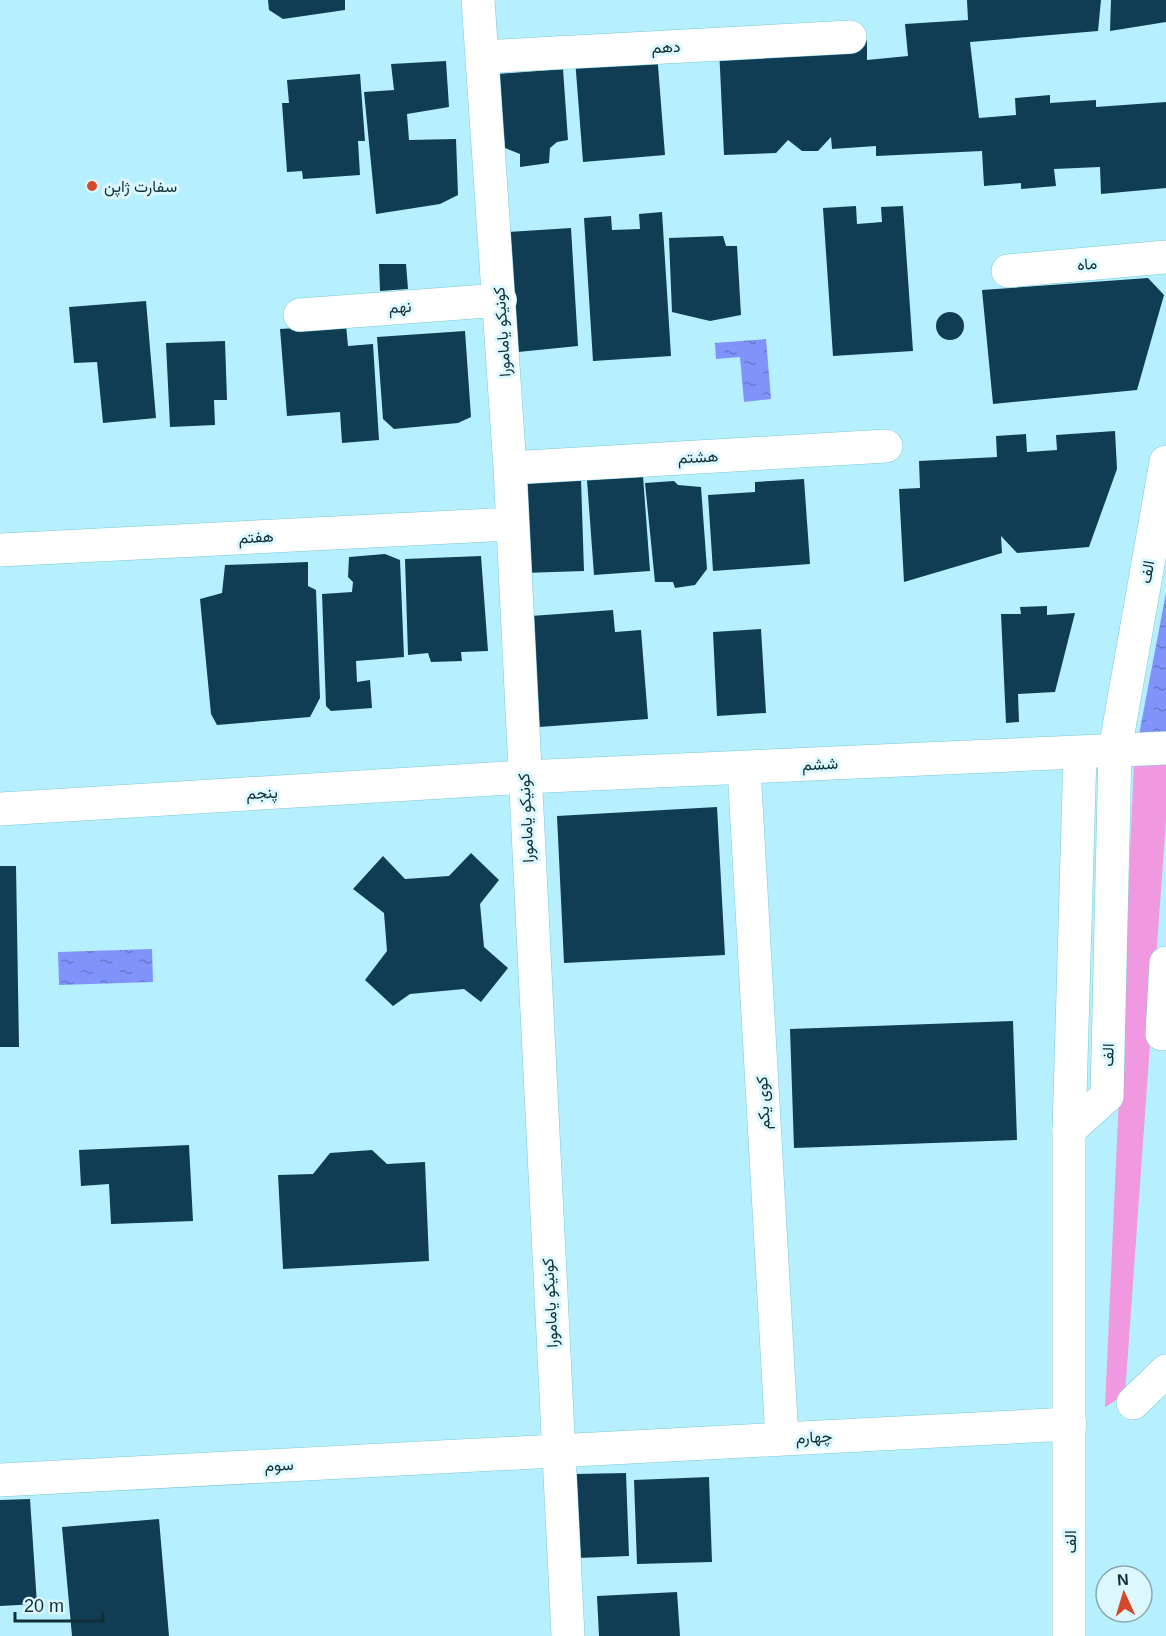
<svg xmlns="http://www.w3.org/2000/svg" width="1166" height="1636" viewBox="0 0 1166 1636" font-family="Arial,Vazirmatn,sans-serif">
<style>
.park{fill:#f199e0}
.water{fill:url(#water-ripples)}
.building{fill:#103d53}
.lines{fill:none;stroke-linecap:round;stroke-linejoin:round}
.minor-casing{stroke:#7ec7d8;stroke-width:34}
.major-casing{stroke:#7ec7d8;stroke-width:34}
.minor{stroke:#fff;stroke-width:33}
.major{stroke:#fff;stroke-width:33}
.poi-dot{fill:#d34929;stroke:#dcf8fe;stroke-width:2}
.labels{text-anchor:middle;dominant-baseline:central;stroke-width:6;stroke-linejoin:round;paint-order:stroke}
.street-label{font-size:16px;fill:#102f36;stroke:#dcf8fe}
.poi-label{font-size:16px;fill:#102f36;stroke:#dcf8fe;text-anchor:start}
</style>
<defs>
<pattern id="water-ripples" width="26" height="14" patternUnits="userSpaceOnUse" patternTransform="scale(1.5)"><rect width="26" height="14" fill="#8093fa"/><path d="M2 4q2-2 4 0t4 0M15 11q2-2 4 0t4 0" fill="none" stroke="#6778cb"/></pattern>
</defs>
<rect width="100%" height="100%" fill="#b6f0fe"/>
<path class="park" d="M 1166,762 L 1166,820 L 1125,1395 L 1105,1407 L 1134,763 Z"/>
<path class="water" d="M 766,339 L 771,399 L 744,402 L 740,357 L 716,359 L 715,343 Z
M 1166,593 L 1166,738 L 1138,740 Z
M 152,949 L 153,982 L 59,985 L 58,952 Z"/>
<path class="building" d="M 268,0 L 345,0 L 345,10 L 283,19 L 269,10 Z
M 967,0 L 1101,0 L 1098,31 L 970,42 L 979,118 L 1016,115 L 1015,98 L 1050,95 L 1050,103 L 1096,100 L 1096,107 L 1166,102 L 1166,188 L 1101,194 L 1100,167 L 1054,169 L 1056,186 L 1021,189 L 1021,183 L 984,186 L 982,151 L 876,156 L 876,146 L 832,149 L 831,137 L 818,151 L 802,151 L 788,140 L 776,153 L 724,155 L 719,47 L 867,40 L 867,60 L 908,56 L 905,24 L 968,20 Z
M 1111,0 L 1166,0 L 1166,22 L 1110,31 Z
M 657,53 L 665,155 L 583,162 L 575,59 Z
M 446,61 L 449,107 L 407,114 L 409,140 L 456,139 L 458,195 L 440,204 L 376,214 L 364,92 L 394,90 L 391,64 Z
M 563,69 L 568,140 L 557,142 L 550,148 L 549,163 L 520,167 L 520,154 L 505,148 L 498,74 Z
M 360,74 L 365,141 L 358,141 L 360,175 L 303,179 L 302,171 L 287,172 L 282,103 L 289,103 L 287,80 Z
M 856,206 L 857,224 L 882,222 L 881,207 L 903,206 L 913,351 L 833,356 L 823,208 Z
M 662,212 L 671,356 L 593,361 L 584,218 L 611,216 L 612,230 L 640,229 L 639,214 Z
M 571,228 L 578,346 L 518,352 L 507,232 Z
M 723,236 L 726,246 L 737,246 L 741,315 L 710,321 L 672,312 L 669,238 Z
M 379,264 L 406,264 L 408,289 L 380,291 Z
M 1148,278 L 1164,295 L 1137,390 L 993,404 L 982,290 Z
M 146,301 L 156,418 L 103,423 L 97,362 L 74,363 L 69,307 Z
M936 326a14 14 0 1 1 28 0a14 14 0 1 1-28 0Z
M 346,325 L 348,346 L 373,344 L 379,440 L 342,443 L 340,412 L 287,416 L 280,329 Z
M 465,331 L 471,417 L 458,423 L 394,429 L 383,419 L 377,337 Z
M 225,341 L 227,400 L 214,400 L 215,425 L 170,427 L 166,343 Z
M 1115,431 L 1117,469 L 1089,547 L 1017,553 L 1001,536 L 1002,553 L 904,582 L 899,489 L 920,488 L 919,461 L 997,457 L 996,436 L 1026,434 L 1027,452 L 1057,450 L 1056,435 Z
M 643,476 L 650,571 L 594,575 L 587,480 Z
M 581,479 L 584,571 L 523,573 L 519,482 Z
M 804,479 L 810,564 L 713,571 L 708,495 L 755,492 L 755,482 Z
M 674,481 L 678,485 L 701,487 L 707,569 L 695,585 L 675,588 L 673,582 L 655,582 L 645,483 Z
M 385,554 L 400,560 L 404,657 L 356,661 L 357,682 L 370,680 L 372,708 L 331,711 L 326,706 L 322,594 L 352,592 L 353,582 L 348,577 L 349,557 Z
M 481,556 L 488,651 L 461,652 L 462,661 L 431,662 L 428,653 L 408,655 L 405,559 Z
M 308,562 L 308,586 L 316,590 L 320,698 L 310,717 L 217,725 L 211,714 L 200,599 L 222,593 L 225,565 Z
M 1047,606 L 1047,615 L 1075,613 L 1055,692 L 1018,694 L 1019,722 L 1006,723 L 1001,614 L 1021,614 L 1020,607 Z
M 613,610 L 615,632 L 641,630 L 648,719 L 539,727 L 531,616 Z
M 761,629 L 766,713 L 717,716 L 713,632 Z
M 717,807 L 725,955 L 564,963 L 557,816 Z
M 471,853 L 499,880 L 480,904 L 484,947 L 508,968 L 481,1002 L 464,989 L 410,994 L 393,1006 L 365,980 L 387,951 L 384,913 L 353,889 L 383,856 L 405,879 L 449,876 Z
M 0,866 L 16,866 L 19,1047 L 0,1047 Z
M 1013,1021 L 1017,1140 L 794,1148 L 790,1029 Z
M 189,1145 L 193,1221 L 111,1224 L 109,1184 L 81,1186 L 79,1150 Z
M 372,1150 L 387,1164 L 425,1162 L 429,1261 L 283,1269 L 278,1175 L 313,1174 L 330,1153 Z
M 626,1473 L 629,1556 L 578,1558 L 576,1474 Z
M 709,1477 L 712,1562 L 637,1564 L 634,1480 Z
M 30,1499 L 37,1604 L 0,1606 L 0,1500 Z
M 159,1519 L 169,1636 L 72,1636 L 62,1527 Z
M 677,1592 L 680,1636 L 599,1636 L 597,1596 Z"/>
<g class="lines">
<defs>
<path id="minor" d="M 478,0 L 510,468 L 568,1636
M 482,57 L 850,37
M 1008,271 L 1166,257
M 300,315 L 500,300
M 510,468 L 886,446
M 0,550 L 512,524
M 744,768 L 782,1439
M 0,809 L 524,777 L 1166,748
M 1162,1034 L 1166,963
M 1069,1130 L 1080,753
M 1133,1403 L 1166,1371
M 0,1480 L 1070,1424"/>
<path id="major" d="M 1069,1636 L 1069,1130 L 1107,1096 L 1115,750 L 1166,462"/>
</defs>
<use href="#minor" class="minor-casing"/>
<use href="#major" class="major-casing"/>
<use href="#minor" class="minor"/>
<use href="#major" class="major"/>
</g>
<circle class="poi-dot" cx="92" cy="186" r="6"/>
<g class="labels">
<g class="street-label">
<text transform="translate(666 47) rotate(-3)">دهم</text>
<text transform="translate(1087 264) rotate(-5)">ماه</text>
<text transform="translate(400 307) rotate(-4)">نهم</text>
<text transform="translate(502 332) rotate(-94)">کونیکو یامامورا</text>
<text transform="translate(698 457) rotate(-3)">هشتم</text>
<text transform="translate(256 537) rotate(-3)">هفتم</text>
<text transform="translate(1147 572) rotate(-80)">الف</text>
<text transform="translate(820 764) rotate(-3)">ششم</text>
<text transform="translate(262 793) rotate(-3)">پنجم</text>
<text transform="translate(526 818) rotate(-93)">کونیکو یامامورا</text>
<text transform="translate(1108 1055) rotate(-89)">الف</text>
<text transform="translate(763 1103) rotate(-93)">کوی یکم</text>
<text transform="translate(550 1303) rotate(-93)">کونیکو یامامورا</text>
<text transform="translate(814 1437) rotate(-3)">چهارم</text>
<text transform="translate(279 1465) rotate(-3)">سوم</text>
<text transform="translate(1070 1542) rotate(-90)">الف</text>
</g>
<g class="poi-label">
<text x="104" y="186">سفارت ژاپن</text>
</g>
</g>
<g transform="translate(1124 1594) rotate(356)"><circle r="28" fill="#dcf8fe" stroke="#8aa8ae" stroke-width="1.5"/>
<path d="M0-4.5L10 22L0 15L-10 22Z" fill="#d34929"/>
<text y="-9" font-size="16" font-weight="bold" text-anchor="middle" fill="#102f36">N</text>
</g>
<path d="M15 1612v9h88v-9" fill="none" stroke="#102f36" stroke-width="3"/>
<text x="24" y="1612" font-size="18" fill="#102f36" stroke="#dcf8fe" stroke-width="4.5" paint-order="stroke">20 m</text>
</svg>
